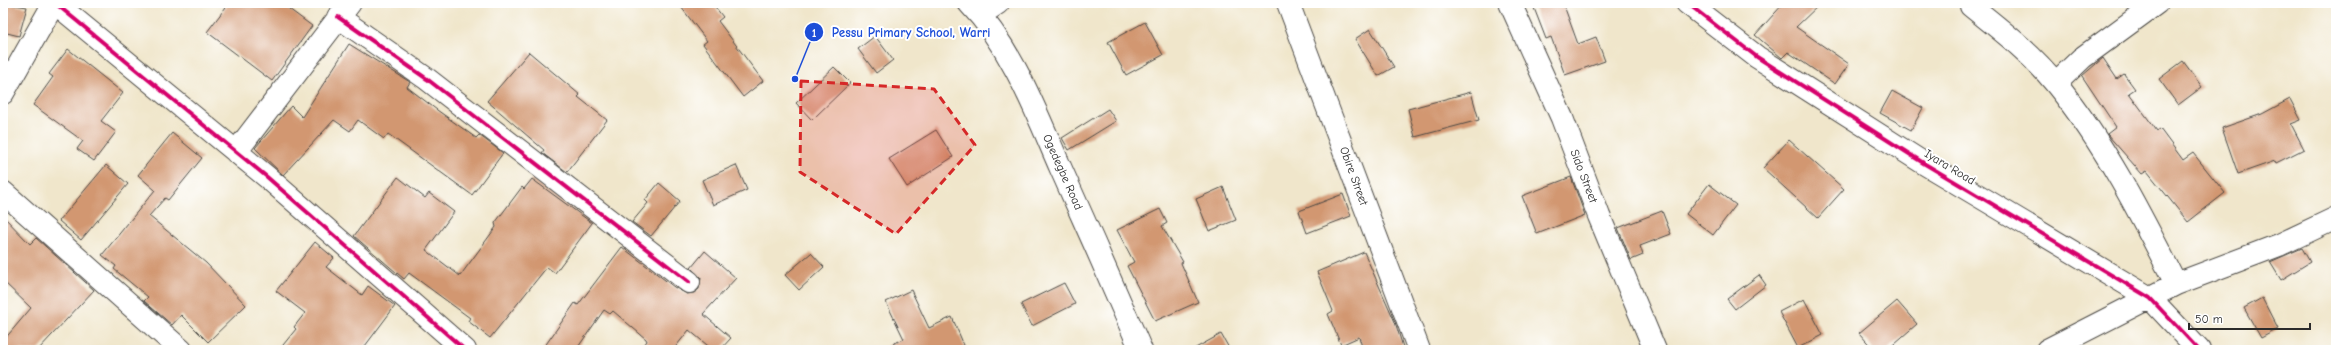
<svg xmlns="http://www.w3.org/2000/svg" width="2339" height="353" viewBox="0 0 2339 353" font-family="'Comic Neue',sans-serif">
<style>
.building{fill:#d29771}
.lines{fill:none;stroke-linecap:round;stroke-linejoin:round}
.minor-casing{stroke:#494743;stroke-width:24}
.minor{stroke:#fff;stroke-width:22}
.cycleway-casing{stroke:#fff;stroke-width:6}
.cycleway{stroke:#d6006c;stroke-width:4}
.marked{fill:#d62828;fill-opacity:0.2;stroke:#d62828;stroke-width:3;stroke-dasharray:8 5;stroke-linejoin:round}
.labels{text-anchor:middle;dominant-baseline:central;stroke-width:4;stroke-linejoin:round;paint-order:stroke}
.street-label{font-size:12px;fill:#2b2b2b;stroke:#fff}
.leader{fill:none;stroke:#1d4ed8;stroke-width:1.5}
.callout-dot{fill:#1d4ed8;stroke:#fff;stroke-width:1.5}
.mark-label{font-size:12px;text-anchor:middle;font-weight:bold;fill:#fff}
.callout-label{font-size:13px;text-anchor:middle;font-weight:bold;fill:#1d4ed8;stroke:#fff;stroke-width:4;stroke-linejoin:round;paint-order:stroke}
</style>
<rect width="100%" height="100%" fill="#fff"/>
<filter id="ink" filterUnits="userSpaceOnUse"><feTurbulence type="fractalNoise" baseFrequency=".025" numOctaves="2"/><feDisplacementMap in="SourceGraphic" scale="8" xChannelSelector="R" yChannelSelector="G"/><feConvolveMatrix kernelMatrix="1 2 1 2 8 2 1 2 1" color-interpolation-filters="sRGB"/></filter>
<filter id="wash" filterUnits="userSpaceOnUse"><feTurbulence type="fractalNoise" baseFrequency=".012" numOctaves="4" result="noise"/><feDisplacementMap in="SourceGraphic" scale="16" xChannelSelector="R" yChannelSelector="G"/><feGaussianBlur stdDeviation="0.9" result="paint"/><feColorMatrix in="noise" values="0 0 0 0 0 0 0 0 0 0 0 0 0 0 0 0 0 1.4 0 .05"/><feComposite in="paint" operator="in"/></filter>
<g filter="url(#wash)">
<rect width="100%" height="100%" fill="#f0e6cb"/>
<g id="blocks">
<path class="building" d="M 3,3 L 27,7 L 19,36 L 3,32 Z
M 229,3 L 281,3 L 312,26 L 272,81 L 207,32 Z
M 678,3 L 712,3 L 723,17 L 718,21 L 763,81 L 743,97 L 703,44 L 707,41 Z
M 1547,3 L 1563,3 L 1578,44 L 1596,37 L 1605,61 L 1565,75 L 1551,37 L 1546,39 L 1534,8 Z
M 1784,3 L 1821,3 L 1796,27 L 1849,64 L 1835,84 L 1788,52 L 1782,58 L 1755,35 Z
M 1145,22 L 1163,55 L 1126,75 L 1108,42 Z
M 1370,29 L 1394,67 L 1378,76 L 1355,39 Z
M 875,36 L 893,60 L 876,73 L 858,49 Z
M 349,44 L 410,82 L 407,87 L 437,110 L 476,138 L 479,135 L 503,153 L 472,195 L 388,134 L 384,139 L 358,120 L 350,131 L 334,120 L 283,175 L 255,148 L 291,106 L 302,117 Z
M 68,49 L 123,93 L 101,121 L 116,132 L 94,161 L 77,149 L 83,141 L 33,105 L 53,77 L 49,74 Z
M 529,52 L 580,95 L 578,97 L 607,120 L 567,172 L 542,153 L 544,150 L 487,101 Z
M 2103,58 L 2117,79 L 2124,74 L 2135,89 L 2129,93 L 2157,131 L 2160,129 L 2183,160 L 2193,153 L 2225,193 L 2188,222 L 2147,171 L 2142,174 L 2107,134 L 2116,127 L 2082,76 Z
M 2183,61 L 2202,87 L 2178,105 L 2159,79 Z
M 834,67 L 850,83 L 812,120 L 796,103 Z
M 1892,91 L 1923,108 L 1911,130 L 1880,113 Z
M 1471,92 L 1479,120 L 1415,137 L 1408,109 Z
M 2290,99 L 2301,120 L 2291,124 L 2304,149 L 2276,163 L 2275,161 L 2238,174 L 2222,128 L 2262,114 Z
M 1108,109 L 1116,121 L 1069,150 L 1062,138 Z
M 936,130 L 953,157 L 907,187 L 889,159 Z
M 172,133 L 202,158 L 168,200 L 165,198 L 149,216 L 206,263 L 246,305 L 208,342 L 181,315 L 172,325 L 144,301 L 148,297 L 114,269 L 116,266 L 102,255 L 155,190 L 138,175 Z
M 1789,140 L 1844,189 L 1818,218 L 1763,168 Z
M 106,165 L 128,184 L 81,240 L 59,221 Z
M 736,165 L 747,190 L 713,205 L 702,180 Z
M 398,177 L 425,198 L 429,193 L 454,212 L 426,250 L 460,276 L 496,227 L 495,223 L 522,187 L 524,189 L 532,179 L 592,223 L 555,273 L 547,267 L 490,338 L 468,321 L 470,318 L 409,273 L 404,279 L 354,236 Z
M 1571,177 L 1585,215 L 1537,234 L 1522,196 Z
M 659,183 L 680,201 L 651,236 L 632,222 L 648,203 L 645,200 Z
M 1709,184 L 1736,205 L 1713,235 L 1686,214 Z
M 1223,187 L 1236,220 L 1209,231 L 1196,199 Z
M 1343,194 L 1351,216 L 1307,233 L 1299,211 Z
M 1160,209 L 1167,223 L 1162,226 L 1183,262 L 1181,263 L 1198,302 L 1155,321 L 1127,266 L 1134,262 L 1117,230 Z
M 1662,211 L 1671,234 L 1640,246 L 1643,255 L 1631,260 L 1618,228 Z
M 3,216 L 30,244 L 36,238 L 94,290 L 38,350 L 3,350 L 3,341 L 31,308 L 3,281 Z
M 315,242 L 334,258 L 326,267 L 362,295 L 368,286 L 395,306 L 362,350 L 279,350 L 296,329 L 294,327 L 305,313 L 276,291 Z
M 622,247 L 674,287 L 687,294 L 694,293 L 699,289 L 701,278 L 691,268 L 705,251 L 736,278 L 703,314 L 731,338 L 720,350 L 713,350 L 689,330 L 673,350 L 640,350 L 647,341 L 646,339 L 613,311 L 610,314 L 604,310 L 576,350 L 542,350 L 575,303 L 578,305 Z
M 2302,248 L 2310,262 L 2281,280 L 2270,262 Z
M 1364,252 L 1395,322 L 1404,350 L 1363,350 L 1359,337 L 1341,345 L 1328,314 L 1333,311 L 1317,272 Z
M 811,253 L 824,267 L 799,290 L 785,275 Z
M 1759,275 L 1766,285 L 1735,309 L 1727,299 Z
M 1064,283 L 1075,304 L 1032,326 L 1021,304 Z
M 911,290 L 929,328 L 952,317 L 966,350 L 878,350 L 904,339 L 886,302 Z
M 2262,298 L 2278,329 L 2261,338 L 2244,308 Z
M 1804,299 L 1823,335 L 1798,348 L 1779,312 Z
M 1897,301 L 1917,324 L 1887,350 L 1874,350 L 1859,333 Z
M 1221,334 L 1230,350 L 1192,350 Z"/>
</g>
</g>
<g filter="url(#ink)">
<use href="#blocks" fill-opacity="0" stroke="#494743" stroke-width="1"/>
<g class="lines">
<defs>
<path id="minor" d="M 55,3 L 267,177 L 465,350
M 969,3 C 1013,49 1036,112 1061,169 C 1088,229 1115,290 1141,350
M 1288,3 L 1419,350
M 1510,3 L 1562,118 L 1599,216 L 1655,350
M 1687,3 L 1757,57 L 1925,164 L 2150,298 L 2199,350
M 1971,6 C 2001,30 2032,54 2056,84 C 2105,144 2141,215 2176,284
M 980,15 L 998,3
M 338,17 L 427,79 L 689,282
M 2056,83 L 2082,58 L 2157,3
M 3,93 L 54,3
M 236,152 L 350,3
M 3,192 L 181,350
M 2047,350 L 2176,284 L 2279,245 L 2336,218"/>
</defs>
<use href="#minor" class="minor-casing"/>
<use href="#minor" class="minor"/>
<defs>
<path id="cycleway" d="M 55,3 L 267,177 L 465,350
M 1687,3 L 1757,57 L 1925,164 L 2150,298 L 2199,350
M 338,17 L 427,79 L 689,282"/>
</defs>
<use href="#cycleway" class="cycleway-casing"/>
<use href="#cycleway" class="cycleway"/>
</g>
</g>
<path class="marked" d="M 801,81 L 934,89 L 975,145 L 896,234 L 800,172 Z"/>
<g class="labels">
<g class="street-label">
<text transform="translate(1950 167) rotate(31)">Iyara Road</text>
<text transform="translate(1063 172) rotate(66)">Ogedegbe Road</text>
<text transform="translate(1354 176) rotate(70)">Obire Street</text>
<text transform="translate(1584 176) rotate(69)">Sido Street</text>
</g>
</g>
<path class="leader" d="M795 79L814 32"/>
<g class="callout-dot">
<circle cx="795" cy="79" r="4"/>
<circle cx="814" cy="32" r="10"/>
</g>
<g class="mark-label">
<text x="814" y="37">1</text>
</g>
<g class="callout-label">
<text x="911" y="37">Pessu Primary School, Warri</text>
</g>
<rect width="2339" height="353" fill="none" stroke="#fff" stroke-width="16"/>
<path d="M2189 323v6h121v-6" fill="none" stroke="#2b2b2b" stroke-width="2"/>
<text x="2195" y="323" font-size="12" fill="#2b2b2b" stroke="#ffffff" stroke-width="3" paint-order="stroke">50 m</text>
</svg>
